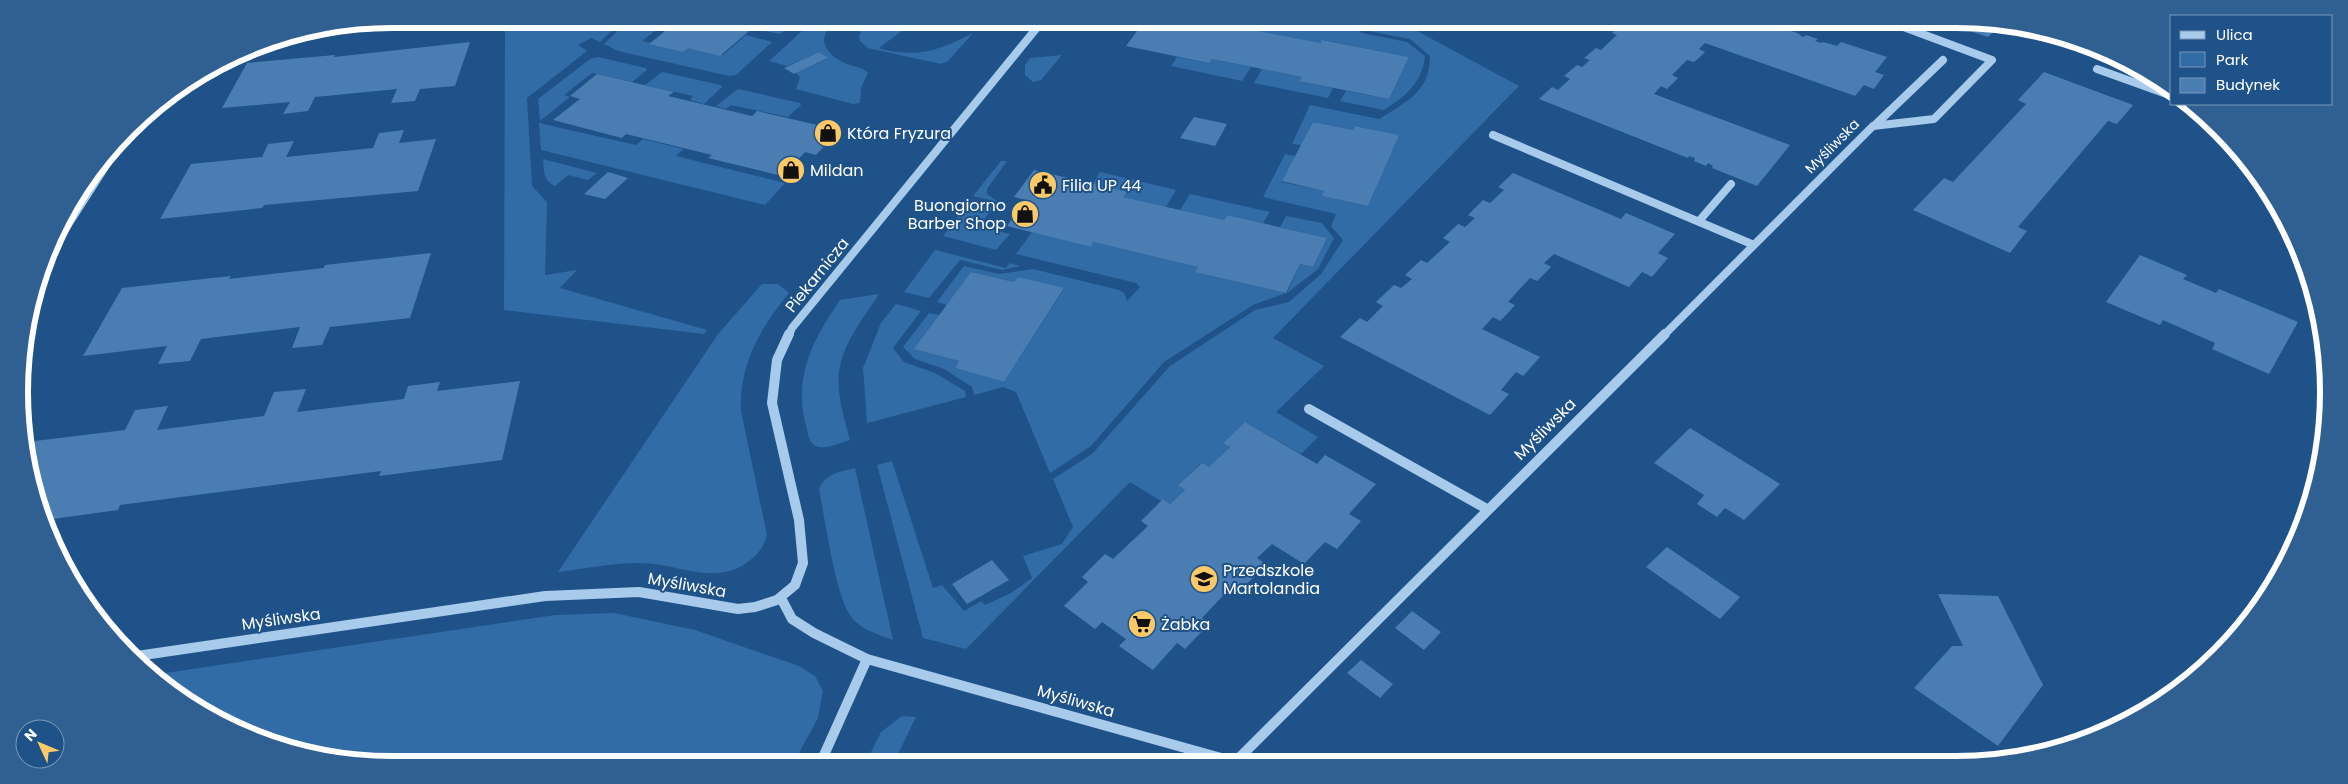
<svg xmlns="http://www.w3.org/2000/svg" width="2348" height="784" viewBox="0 0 2348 784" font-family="Poppins,sans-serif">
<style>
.green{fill:#316ca7}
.building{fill:#4a7eb3}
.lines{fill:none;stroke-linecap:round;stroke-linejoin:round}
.minor-far1{stroke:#a8caeb;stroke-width:8}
.minor{stroke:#a8caeb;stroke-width:10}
.labels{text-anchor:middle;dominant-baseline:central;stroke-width:4;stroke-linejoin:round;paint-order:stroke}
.far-street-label{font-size:14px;fill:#fff;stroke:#1e5289}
.poi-label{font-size:16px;fill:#fff;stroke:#1e5289;text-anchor:start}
.street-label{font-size:16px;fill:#fff;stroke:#1e5289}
.rim{fill:none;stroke:#fff;stroke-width:6}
</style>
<rect width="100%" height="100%" fill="#1e5289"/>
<path class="green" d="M 505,19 L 624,19 L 600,42 L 591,38 L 578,45 L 587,51 L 527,98 L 532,186 L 547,202 L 545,275 L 577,270 L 560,288 L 707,330 L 704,334 L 504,310 Z
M 630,19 L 670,19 L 642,41 L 682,50 L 687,47 L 723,55 L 746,35 L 772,42 L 736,75 L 729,76 L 618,51 L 604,44 Z
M 765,19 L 798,19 L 780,34 L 754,29 Z
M 832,19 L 837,19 C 833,23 827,29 825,35 C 820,48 836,60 847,64 C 854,67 863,67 868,73 L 861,88 L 860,103 L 853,104 L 796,89 L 800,77 L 796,73 L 827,59 L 819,52 L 787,66 L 769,61 L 801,32 Z
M 876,19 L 945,19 L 940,25 L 926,31 L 903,30 L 879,48 C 915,59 941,50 973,33 L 948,61 L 941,64 L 868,48 L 860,41 L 859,36 L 861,31 Z
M 1211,19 L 1395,19 L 1519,86 L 1273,338 L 1324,366 L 1276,412 L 1318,437 L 1301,454 L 1245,422 L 1224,442 L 1230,447 L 1209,467 L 1201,463 L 1178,485 L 1185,490 L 1170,504 L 1163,499 L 1161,501 L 1130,482 L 966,649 L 923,638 L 877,465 L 892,461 L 933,588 L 942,585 L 964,611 L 981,601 L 985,605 L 1011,593 L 1032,578 L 1023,556 L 1062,544 L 1073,527 L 1053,479 L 1092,454 L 1170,366 L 1255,310 L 1289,302 L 1321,274 L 1343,240 L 1331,226 L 1336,214 L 1263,197 L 1285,154 L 1295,156 L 1282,182 L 1324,191 L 1322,196 L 1368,206 L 1398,135 L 1356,126 L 1353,130 L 1313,122 L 1301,145 L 1292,144 L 1310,105 L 1379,119 C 1406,102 1430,92 1430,56 L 1410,39 L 1364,30 L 1358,26 L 1354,27 L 1362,33 L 1407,42 L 1425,56 C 1422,83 1406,96 1384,110 L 1340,101 L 1346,91 L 1389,99 L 1409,57 L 1323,40 L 1321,43 L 1233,26 L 1235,23 Z
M 1062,55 L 1041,80 L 1033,82 L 1025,75 L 1025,65 L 1030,58 Z
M 598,57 L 646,68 L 647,70 L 632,82 L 592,73 L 564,95 L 570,97 L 540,121 L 538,99 L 590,59 Z
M 1177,57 L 1209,63 L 1212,59 L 1251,67 L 1242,81 L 1171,66 Z
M 1262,69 L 1302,77 L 1300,81 L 1333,88 L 1328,98 L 1254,83 Z
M 662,72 L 721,85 L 722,87 L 704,104 L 690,100 L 693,96 L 645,85 Z
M 738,89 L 800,103 L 801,105 L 788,117 L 731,105 L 726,109 L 716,106 Z
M 539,123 L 636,145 L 643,139 L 683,149 L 676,156 L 785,183 L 765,205 L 541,150 Z
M 543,159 L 597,173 L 588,180 L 568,175 L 555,186 C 543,181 544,170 543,159 Z
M 1001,161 L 1007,161 L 987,189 L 987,194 L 998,202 L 973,196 Z
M 1100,172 L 1176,190 L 1166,207 L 1123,197 L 1126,192 L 1093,184 Z
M 1190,194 L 1270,212 L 1263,223 L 1227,215 L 1224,220 L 1180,210 Z
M 969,201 L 993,208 L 979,226 L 1010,234 L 996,250 L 943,236 Z
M 1286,216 L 1322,223 L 1334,238 L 1318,269 L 1287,293 L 1300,264 L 1313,267 L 1327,238 L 1280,227 Z
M 1032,232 L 1091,247 L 1093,242 L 1198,267 L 1196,272 L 1286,293 L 1253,305 L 1164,362 L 1091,446 L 1050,473 L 1016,392 L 1003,387 L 974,395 L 972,387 L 944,369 L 915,359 L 903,347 L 929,313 L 939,315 L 915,349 L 959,361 L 955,368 L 1004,382 L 1064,289 L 1018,277 L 1014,282 L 971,272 L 947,305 L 937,302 L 964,266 L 999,274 L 1033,269 L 1119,290 L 1124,293 L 1127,301 L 1140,287 L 1136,283 L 1016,254 Z
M 935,250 L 1006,268 L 1010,263 L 1020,266 L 1002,270 L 960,260 L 929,298 L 904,292 Z
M 762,284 L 778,284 L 789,293 C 760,328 739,365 741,411 L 767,535 C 763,549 757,556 745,564 C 710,586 676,562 638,563 C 611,563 584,569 558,572 L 718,334 Z
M 879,294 C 865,316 845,341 840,366 C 835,390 844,418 850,440 C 840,443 825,450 816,446 C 808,442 808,433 806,426 C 793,376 813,340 840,300 Z
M 896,304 L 921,311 L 893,348 L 904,362 L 935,373 L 965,391 L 966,397 L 867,423 L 863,368 L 881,323 Z
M 855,468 L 893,640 C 878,634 860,630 850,615 C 835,593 825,519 819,489 C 826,473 840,472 855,468 Z
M 614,613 L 695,630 L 799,666 L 815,676 L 823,691 L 818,718 L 793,764 L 392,765 L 296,753 L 184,702 L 152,675 L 555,615 Z
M 902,716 L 916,717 L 893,764 L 865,764 L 881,732 Z"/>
<path class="building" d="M 680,19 L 763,19 L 720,56 L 688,48 L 683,52 L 649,44 Z
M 1146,19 L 1211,19 L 1235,24 L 1233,26 L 1321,43 L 1322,40 L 1409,57 L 1389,99 L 1299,81 L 1302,77 L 1212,59 L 1209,63 L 1126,46 Z
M 1635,19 L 1756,19 L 1800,34 L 1799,35 L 1804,37 L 1806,35 L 1818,39 L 1815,41 L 1821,43 L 1823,42 L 1837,46 L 1841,42 L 1887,57 L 1875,72 L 1884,75 L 1874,89 L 1864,85 L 1855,96 L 1705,43 L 1699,49 L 1705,52 L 1700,57 L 1694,62 L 1687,60 L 1672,75 L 1678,78 L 1667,89 L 1661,86 L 1654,94 L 1790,145 L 1757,186 L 1712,168 L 1713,166 L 1708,163 L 1706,166 L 1694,161 L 1695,158 L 1689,156 L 1688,158 L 1539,99 L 1552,87 L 1558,90 L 1570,79 L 1564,76 L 1577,65 L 1582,67 L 1590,60 L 1584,58 L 1596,48 L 1601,50 L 1617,35 L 1612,33 L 1623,23 L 1628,25 Z
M 1936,19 L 1956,19 L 2001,25 L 1988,37 L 1946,23 L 1948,21 L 1943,19 Z
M 470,42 L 455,86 L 420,89 L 415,101 L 391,103 L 397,89 L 315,97 L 308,111 L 283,114 L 290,102 L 222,108 L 247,63 L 335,55 L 334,57 Z
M 819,52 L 828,58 L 794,74 L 784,68 Z
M 2044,72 L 2133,105 L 2117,124 L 2108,121 L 2018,227 L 2027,231 L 2010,253 L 1913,210 L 1944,178 L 1953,182 L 2026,104 L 2018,100 Z
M 597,74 L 674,92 L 668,96 L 752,116 L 757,111 L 839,130 L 816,155 L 805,152 L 782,176 L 708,158 L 712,155 L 626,134 L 622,138 L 553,120 L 580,99 L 570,96 Z
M 1194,117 L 1227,124 L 1215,146 L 1180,138 Z
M 1313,122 L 1353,130 L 1355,126 L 1399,135 L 1368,206 L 1322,196 L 1324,191 L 1282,181 Z
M 404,130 L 399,143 L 436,139 L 418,191 L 264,205 L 262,208 L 160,219 L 191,164 L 262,157 L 268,144 L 294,141 L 286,157 L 373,148 L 379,133 Z
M 1034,170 L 1127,192 L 1123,197 L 1224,220 L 1227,215 L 1327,238 L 1313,267 L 1300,264 L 1286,293 L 1195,272 L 1198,267 L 1093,242 L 1091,247 L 1007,226 L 1026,200 L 1014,197 Z
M 608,172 L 628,178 L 605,199 L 584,194 Z
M 1513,173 L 1621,219 L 1626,213 L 1675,234 L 1658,253 L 1668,258 L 1652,277 L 1642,272 L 1629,287 L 1554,254 L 1544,263 L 1551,267 L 1537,281 L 1530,278 L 1508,302 L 1515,305 L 1507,314 L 1500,321 L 1493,317 L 1482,329 L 1540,357 L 1523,376 L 1516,372 L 1501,390 L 1509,394 L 1490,415 L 1340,337 L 1360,318 L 1367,322 L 1383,306 L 1376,302 L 1394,285 L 1401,288 L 1412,279 L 1405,275 L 1421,260 L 1427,263 L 1450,242 L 1443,238 L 1458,224 L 1465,227 L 1475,218 L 1468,215 L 1483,200 L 1490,203 L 1504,190 L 1498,187 Z
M 431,253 L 410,318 L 330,327 L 322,345 L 292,348 L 300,327 L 201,339 L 190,361 L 158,364 L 167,346 L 83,356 L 122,288 L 231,276 L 229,279 L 324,268 L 325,265 Z
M 2140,255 L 2187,275 L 2183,279 L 2216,293 L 2219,289 L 2298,322 L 2269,374 L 2212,349 L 2215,343 L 2163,320 L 2160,325 L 2106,302 Z
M 971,272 L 1014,282 L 1018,277 L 1064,288 L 1004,382 L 955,368 L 959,361 L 914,349 Z
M 520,381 L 502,460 L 379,476 L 381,471 L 120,505 L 118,510 L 46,520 L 31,488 L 26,457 L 35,441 L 125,430 L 135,410 L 168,406 L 157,430 L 264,416 L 274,392 L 306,389 L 297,412 L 404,399 L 408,386 L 440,382 L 437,391 Z
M 1245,422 L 1317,464 L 1325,455 L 1376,484 L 1349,514 L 1361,521 L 1337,549 L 1325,542 L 1304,564 L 1272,544 L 1257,558 L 1266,564 L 1243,588 L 1235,583 L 1202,618 L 1210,623 L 1185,649 L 1177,643 L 1153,670 L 1119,646 L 1126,639 L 1102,622 L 1095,629 L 1064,606 L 1088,582 L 1082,577 L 1105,554 L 1113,559 L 1148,526 L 1141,521 L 1163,499 L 1170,504 L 1185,490 L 1178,485 L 1202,463 L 1209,467 L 1230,447 L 1223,443 Z
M 1690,428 L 1780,484 L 1744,520 L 1725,508 L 1717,517 L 1697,504 L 1704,495 L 1654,463 Z
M 1667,547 L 1740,597 L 1720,619 L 1646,567 Z
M 992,560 L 1009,580 L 967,604 L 952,584 Z
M 1938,594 L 1998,596 L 2043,685 L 1998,746 L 1914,688 L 1952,646 L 1963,646 Z
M 1412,611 L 1441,632 L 1424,650 L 1395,628 Z
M 1361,660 L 1393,684 L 1380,698 L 1347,673 Z"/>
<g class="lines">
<path class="minor-far1" d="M 2097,69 L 2172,96
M 1874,126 L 1943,60
M 1493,135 L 1754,245
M 1699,221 L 1731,184
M 48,256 L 128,131
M 789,335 L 792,328 L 1044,19
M 1664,335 L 1873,126 L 1934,119 L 1992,60 L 1882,19"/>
<path class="minor" d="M 1309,409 L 1487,509
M 781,598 L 792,619 L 814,633 L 867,659 L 1239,763
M 130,657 L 545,596 L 639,592 L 738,609 L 755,607 L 777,600 L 795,585 L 803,563 L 799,520 L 772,403 L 777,360 L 789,334
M 1235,762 L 1665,334
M 820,764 L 867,659"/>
</g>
<defs>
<symbol id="shop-disc" viewBox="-11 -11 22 22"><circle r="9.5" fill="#fbc967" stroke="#1e5289"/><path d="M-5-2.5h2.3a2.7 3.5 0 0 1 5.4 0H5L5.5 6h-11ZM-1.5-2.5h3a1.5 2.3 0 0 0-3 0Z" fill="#111"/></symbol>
<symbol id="civic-disc" viewBox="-11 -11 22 22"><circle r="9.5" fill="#fbc967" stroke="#1e5289"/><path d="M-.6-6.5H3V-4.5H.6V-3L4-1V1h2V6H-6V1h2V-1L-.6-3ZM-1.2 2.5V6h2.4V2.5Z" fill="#111"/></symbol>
<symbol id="school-disc" viewBox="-11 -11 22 22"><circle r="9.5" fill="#fbc967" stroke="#1e5289"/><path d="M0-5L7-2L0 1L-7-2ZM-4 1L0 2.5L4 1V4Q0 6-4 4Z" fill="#111"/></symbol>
<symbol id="supermarket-disc" viewBox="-11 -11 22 22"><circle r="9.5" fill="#fbc967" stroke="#1e5289"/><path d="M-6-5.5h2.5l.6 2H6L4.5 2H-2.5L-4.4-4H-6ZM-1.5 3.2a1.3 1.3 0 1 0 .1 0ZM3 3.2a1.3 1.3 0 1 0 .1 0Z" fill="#111"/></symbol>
</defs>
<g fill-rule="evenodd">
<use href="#shop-disc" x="812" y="117" width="32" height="32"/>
<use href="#shop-disc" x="775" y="154" width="32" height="32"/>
<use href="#civic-disc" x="1027" y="169" width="32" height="32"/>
<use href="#shop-disc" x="1009" y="198" width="32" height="32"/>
<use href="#school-disc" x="1188" y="563" width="32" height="32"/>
<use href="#supermarket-disc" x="1126" y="608" width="32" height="32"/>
</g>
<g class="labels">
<g class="far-street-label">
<text transform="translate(1832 146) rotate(-45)">Myśliwska</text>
</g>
<g class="poi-label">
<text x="847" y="133">Która Fryzura</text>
<text x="810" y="170">Mildan</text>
<text x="1062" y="185">Filia UP 44</text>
<text x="1006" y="205" text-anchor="end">Buongiorno<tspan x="1006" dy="18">Barber Shop</tspan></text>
<text x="1223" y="570">Przedszkole<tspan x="1223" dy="18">Martolandia</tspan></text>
<text x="1161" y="624">Żabka</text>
</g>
<g class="street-label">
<text transform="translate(817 275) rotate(-51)">Piekarnicza</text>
<text transform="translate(1545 429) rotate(-45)">Myśliwska</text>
<text transform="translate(687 585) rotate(10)">Myśliwska</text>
<text transform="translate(281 619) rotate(-8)">Myśliwska</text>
<text transform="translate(1076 701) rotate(16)">Myśliwska</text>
</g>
</g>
<path d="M0 0H2348V784H0ZM392 28H1956A364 364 0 0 1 2320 392V392A364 364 0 0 1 1956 756H392A364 364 0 0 1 28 392V392A364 364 0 0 1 392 28Z" fill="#306092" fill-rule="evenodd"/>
<path class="rim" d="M392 28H1956A364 364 0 0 1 2320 392V392A364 364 0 0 1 1956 756H392A364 364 0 0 1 28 392V392A364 364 0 0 1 392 28Z"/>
<rect x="2170" y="15" width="162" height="90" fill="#1e5289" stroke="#7897b8"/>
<rect x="2180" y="31" width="25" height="8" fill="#a8caeb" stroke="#7897b8"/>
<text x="2216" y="40" font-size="15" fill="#ffffff">Ulica</text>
<rect x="2180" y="52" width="25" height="15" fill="#316ca7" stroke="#7897b8"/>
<text x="2216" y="65" font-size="15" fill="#ffffff">Park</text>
<rect x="2180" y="78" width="25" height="15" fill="#4a7eb3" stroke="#7897b8"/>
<text x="2216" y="90" font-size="15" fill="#ffffff">Budynek</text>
<g transform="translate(40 744) rotate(314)"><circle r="24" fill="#1e5289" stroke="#7897b8"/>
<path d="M0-4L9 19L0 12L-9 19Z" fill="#fbc967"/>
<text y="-8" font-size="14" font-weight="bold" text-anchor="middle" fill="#ffffff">N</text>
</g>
</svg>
